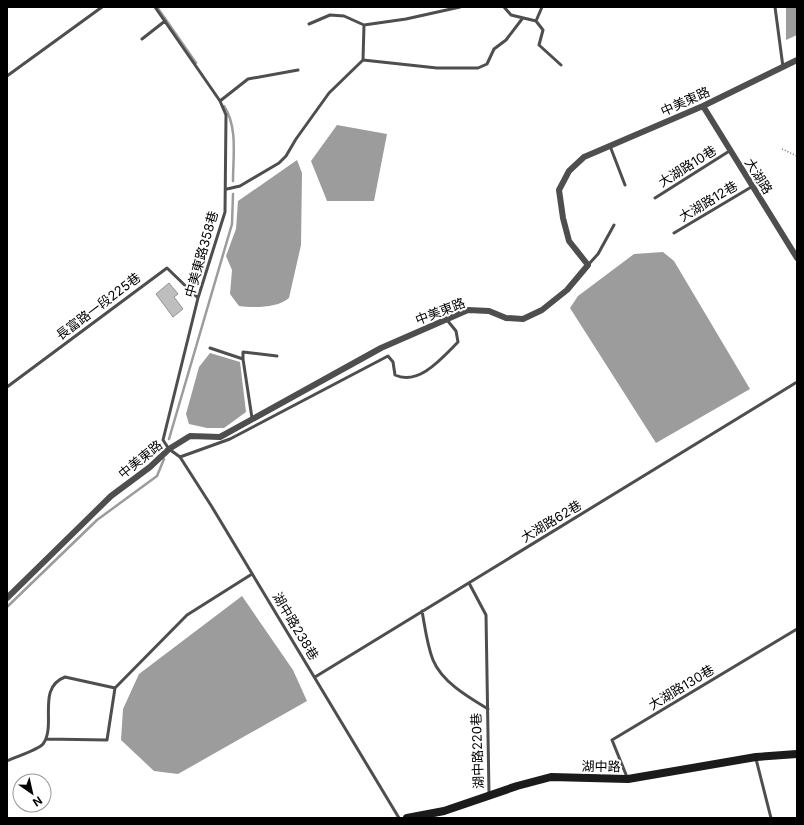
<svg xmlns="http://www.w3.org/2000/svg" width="804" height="825" viewBox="0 0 804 825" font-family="Inter,'Noto Sans TC',sans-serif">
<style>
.water{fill:#9c9c9c}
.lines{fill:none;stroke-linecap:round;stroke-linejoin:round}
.stream{stroke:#9c9c9c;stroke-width:2.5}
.building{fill:#bebebe;stroke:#929292}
.path{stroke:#707070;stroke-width:1.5;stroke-dasharray:1 2;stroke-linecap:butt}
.lane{stroke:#4e4e4e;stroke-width:3}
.street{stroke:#4e4e4e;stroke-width:6}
.secondary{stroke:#1b1b1b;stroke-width:8}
.labels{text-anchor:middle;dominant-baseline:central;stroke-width:4;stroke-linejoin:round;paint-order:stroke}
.street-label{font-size:13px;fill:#000;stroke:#fff}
</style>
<rect width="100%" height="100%" fill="#fff"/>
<path class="water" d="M 786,7 L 797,7 L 797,35 L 786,40 Z
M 337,125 L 387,134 L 374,201 L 327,201 L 311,161 Z
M 297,160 L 302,173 L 301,245 L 289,298 C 278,308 254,308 239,306 L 230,294 L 232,270 L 226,256 L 236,229 L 238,201 Z
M 663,252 L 674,261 L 750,389 L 656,443 L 570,308 L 578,296 L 634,254 Z
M 210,353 L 240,362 L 246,412 L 224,428 L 207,428 L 189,424 L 186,414 L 199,367 Z
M 242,596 L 293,670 L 307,701 L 178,774 L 154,771 L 121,740 L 123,709 L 139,674 Z"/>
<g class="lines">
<path class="stream" d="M 157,7 L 196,63
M 224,106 C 238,127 233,157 233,181
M 169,439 L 232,224 L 233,194
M 7,607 L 97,520 L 157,476 L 164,459"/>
</g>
<path class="building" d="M 169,283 L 178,294 L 174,297 L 183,309 L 173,317 L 156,294 Z"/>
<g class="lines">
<path class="path" d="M 782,149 L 797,156"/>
<path class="lane" d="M 155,7 L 220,101 L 226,115 L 225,212 L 198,298 L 163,440 L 169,449 L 180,457 L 212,507 L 399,818
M 504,7 L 511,15 L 536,21 L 543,30 L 539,45 L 561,65
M 775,7 L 783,67
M 536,21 L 542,7
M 309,24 L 330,15 L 344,16 L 364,25 L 406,19 L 460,7
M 364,25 L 363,60 L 437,68 L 478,68 L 487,64 L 494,49 L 506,40 L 522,19
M 142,39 L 165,21
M 7,76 L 102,7
M 220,101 L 248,79 L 298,70
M 610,146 L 625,185
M 227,189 L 240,186 L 279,163 L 286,156 L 296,139 L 329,93 L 363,60
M 655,198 L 731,150
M 674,233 L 753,186
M 588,265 L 598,254 L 614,225
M 210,348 L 243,359 L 252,418
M 243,359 L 243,352 L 277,356
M 7,387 L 167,268 L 198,298
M 180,457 L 230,439 L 388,356 L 393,362 L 395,375 C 419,386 442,358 458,342 L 456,331 L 447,320
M 469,583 L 486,615 L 489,794
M 422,611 C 425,627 427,645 433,660 C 442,682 468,697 488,709
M 315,677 L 797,382
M 46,739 L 107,740 L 115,688 L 187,615 L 252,574
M 756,759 L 771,818
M 7,761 C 15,757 38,750 43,744 C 57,725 36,688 65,677 L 115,688
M 627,777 L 612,740 L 797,629"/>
<path class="street" d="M 703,106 L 797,258
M 7,598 L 111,496 L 150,467 L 169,449 L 190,436 L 220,437 L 381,348 L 468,310 L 489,311 L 506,318 L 523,319 L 542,310 L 567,290 L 588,265 L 569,241 L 563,218 L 559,190 L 569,171 L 584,157 L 703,106 L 797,60"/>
<path class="secondary" d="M 407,818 L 444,811 L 517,786 L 551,777 L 628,779 L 756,757 L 797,754"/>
</g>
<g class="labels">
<g class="street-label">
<text transform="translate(685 101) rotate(-24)">中美東路</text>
<text transform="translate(687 166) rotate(-32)">大湖路10巷</text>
<text transform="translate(759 176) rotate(58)">大湖路</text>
<text transform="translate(708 201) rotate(-31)">大湖路12巷</text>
<text transform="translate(201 254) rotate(-74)">中美東路358巷</text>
<text transform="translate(98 306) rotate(-37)">長富路一段225巷</text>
<text transform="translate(440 311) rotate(-21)">中美東路</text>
<text transform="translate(140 459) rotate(-39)">中美東路</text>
<text transform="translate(551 521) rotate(-31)">大湖路62巷</text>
<text transform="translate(296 626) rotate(59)">湖中路238巷</text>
<text transform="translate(681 687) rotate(-31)">大湖路130巷</text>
<text transform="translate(477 751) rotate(-92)">湖中路220巷</text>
<text transform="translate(601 766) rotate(1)">湖中路</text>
</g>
</g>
<rect width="804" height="825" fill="none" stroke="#000000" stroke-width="16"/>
<g transform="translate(32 793) rotate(146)"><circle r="19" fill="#ffffff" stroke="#999999"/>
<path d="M0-3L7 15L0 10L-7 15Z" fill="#000000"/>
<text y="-6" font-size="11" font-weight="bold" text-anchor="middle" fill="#000000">N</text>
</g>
</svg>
